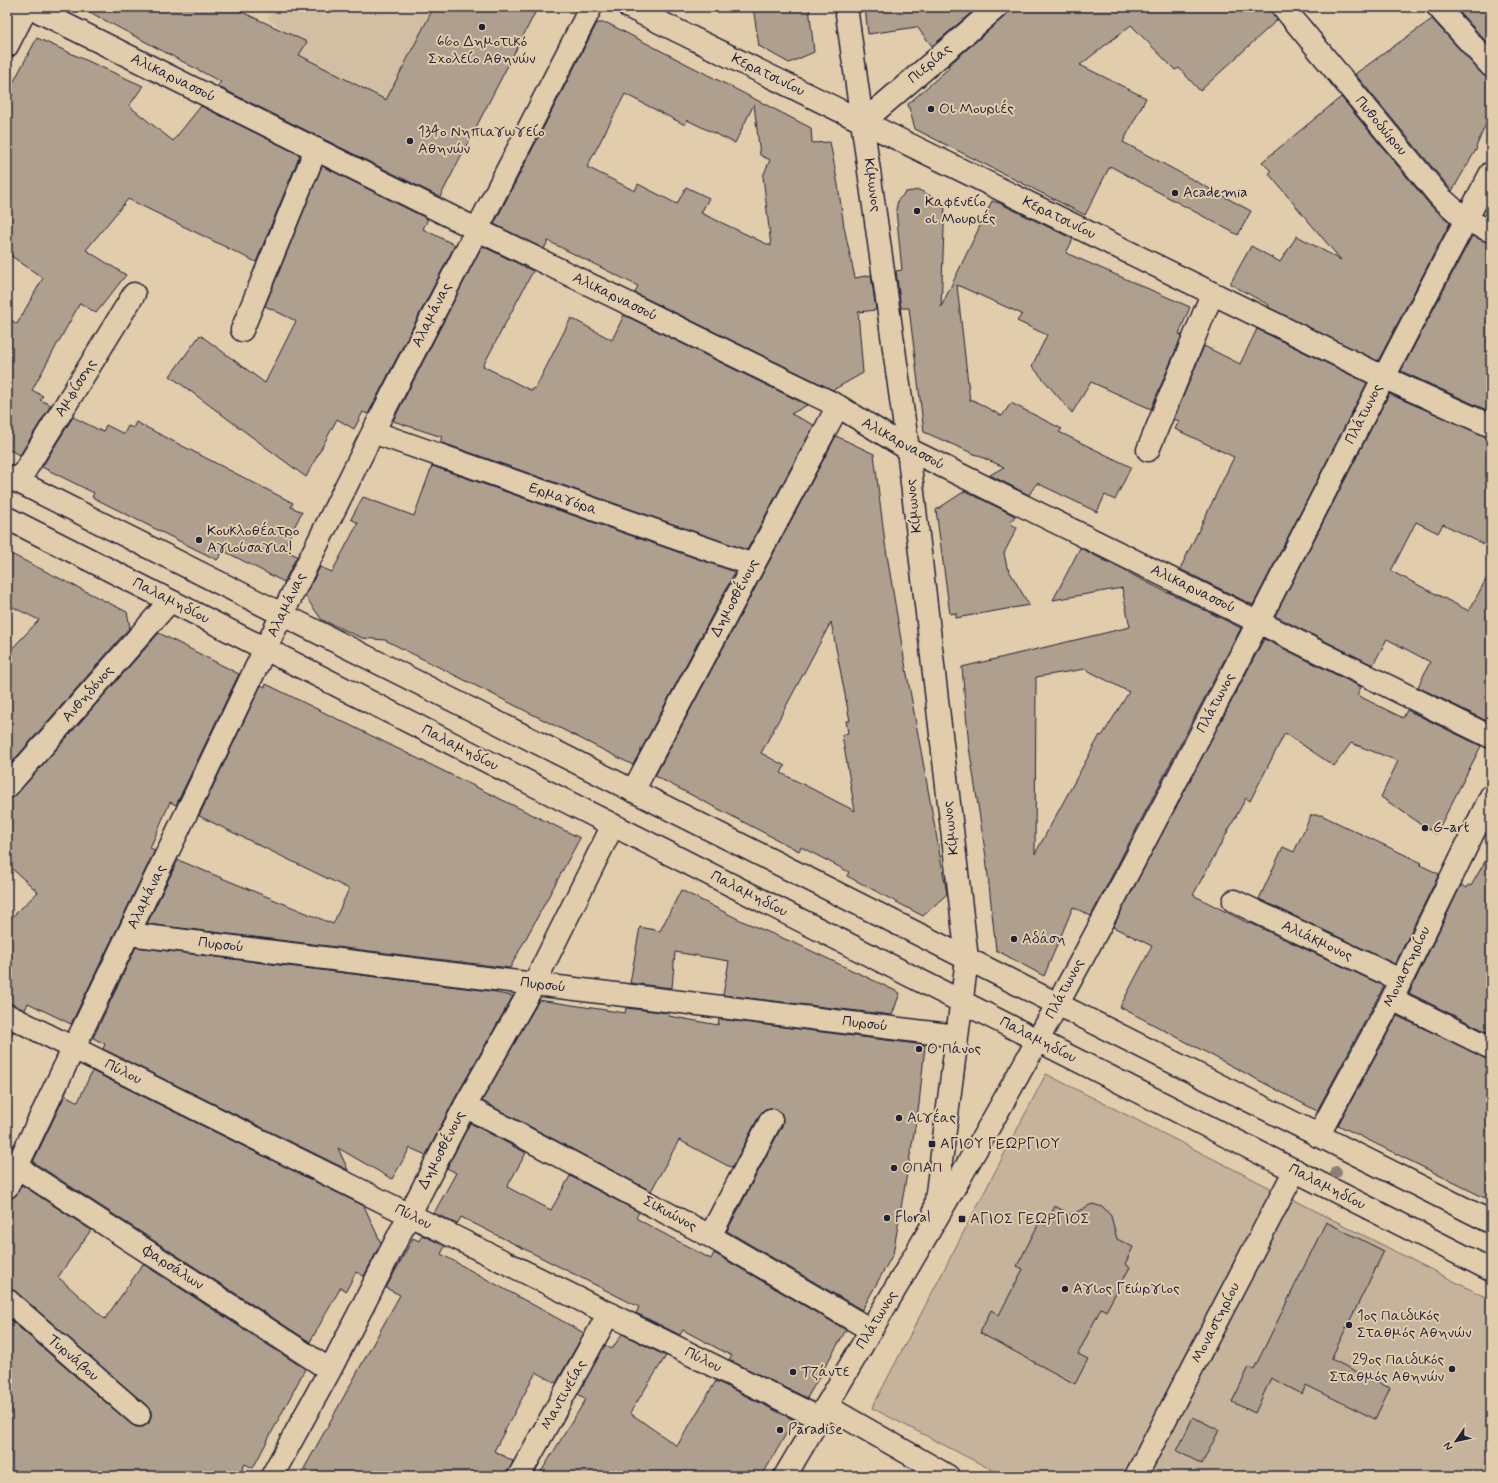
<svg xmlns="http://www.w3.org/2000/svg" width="1498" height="1483" viewBox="0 0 1498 1483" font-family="Mynerve,sans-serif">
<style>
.built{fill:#d2bea2}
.green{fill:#c5b39b;stroke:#746a6b}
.building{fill:#af9f8e;stroke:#22223b;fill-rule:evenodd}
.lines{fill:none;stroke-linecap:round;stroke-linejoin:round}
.minor-casing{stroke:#22223b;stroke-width:25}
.minor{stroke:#e1ccab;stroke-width:22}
.tree{fill:#8a7e78}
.poi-dot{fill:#22223b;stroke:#e1ccab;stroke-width:1.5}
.labels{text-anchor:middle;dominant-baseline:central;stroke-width:4;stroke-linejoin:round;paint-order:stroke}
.poi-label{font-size:15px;fill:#22223b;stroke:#e1ccab;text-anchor:start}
.street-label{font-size:15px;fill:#22223b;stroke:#e1ccab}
</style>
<rect width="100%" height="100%" fill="#e1ccab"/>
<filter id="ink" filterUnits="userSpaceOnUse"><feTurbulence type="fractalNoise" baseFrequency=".025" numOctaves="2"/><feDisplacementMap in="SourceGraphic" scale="8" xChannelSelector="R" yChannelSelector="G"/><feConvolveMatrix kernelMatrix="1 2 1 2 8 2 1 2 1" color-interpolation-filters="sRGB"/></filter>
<g filter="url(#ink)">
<path class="built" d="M 258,7 L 538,7 L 482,106 L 486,108 L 443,190 L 278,104 L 303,56 L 299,55 L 307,42 L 286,32 L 268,18 L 271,14 Z"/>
<path class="green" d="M 1046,1074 L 1491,1300 L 1491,1476 L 1004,1476 L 872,1408 Z"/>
<path class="building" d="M 80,7 L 231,7 L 307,42 L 299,55 L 386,100 L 434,7 L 538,7 L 440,197 L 217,86 L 221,82 Z
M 753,7 L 809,7 L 814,52 L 789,63 L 759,46 Z
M 865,7 L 978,7 L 932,46 L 917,27 L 868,34 Z
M 1009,7 L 1271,7 L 1273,15 L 1277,20 L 1200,91 L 1179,68 L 1175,70 L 1131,25 L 1080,65 L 1146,98 L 1123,142 L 1251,211 L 1238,235 L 1110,166 L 1085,215 L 915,129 L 908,104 L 949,68 L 948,66 L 1005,16 Z
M 1455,7 L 1491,7 L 1491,47 Z
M 1432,19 L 1482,74 L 1491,78 L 1491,112 L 1476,147 L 1477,148 L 1452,191 L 1355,74 Z
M 597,23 L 607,23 L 811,128 L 812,143 L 830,142 L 838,185 L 844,227 L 855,278 L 871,275 L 876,310 L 858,312 L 863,373 L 833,390 L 635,293 L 638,286 L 548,241 L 544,249 L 494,224 ZM 625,94 L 685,125 L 687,120 L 735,143 L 754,104 L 760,155 L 770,160 L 763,176 L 771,246 L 701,213 L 709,198 L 686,187 L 677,204 L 638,184 L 635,191 L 587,167 Z
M 37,38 L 143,86 L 129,106 L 173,141 L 201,106 L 300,155 L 256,262 L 128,199 L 86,250 L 126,275 L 96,313 L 80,303 L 32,390 L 43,396 L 40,400 L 51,405 L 20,455 L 7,449 L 7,317 L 17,324 L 43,278 L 7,253 L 7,94 Z
M 1341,97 L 1430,205 L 1450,223 L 1378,361 L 1268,307 L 1269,305 L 1230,284 L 1251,246 L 1280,262 L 1297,236 L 1341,260 L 1269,174 L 1271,171 L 1262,162 Z
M 322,166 L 428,219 L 423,229 L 455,245 L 368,414 L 363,412 L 354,429 L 337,419 L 306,477 L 170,376 L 200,335 L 265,383 L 296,321 L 265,306 Z
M 919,190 L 945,203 L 941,307 L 992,201 L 999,203 L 1073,239 L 1066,253 L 1190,307 L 1179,334 L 1182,335 L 1151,409 L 1091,382 L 1072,413 L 1032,366 L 1047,335 L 1017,321 L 1022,314 L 957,285 L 970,401 L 971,399 L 1002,416 L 1011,403 L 1062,429 L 1059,432 L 1131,467 L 1115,500 L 1105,495 L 1097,512 L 1037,483 L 1029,495 L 990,475 L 1004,467 L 924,432 L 909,308 L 901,308 L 896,271 L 902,270 L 896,210 L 898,200 L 906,192 Z
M 1472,236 L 1491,243 L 1491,412 L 1401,371 Z
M 482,246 L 533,271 L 483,366 L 532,391 L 533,388 L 535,389 L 571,318 L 612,340 L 624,315 L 807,405 L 791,414 L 814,425 L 747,550 L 440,442 L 442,437 L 393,421 Z
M 1257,329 L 1367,383 L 1253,605 L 1180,569 L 1234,457 L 1175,429 L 1179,421 L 1174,419 L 1204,346 L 1240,364 Z
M 1389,394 L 1491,438 L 1491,548 L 1443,524 L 1438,533 L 1416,522 L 1391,571 L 1469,611 L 1491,570 L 1491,723 L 1418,687 L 1430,662 L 1387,639 L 1373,665 L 1275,616 Z
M 73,417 L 103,432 L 106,425 L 124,434 L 128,426 L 133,428 L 136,422 L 293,503 L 291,507 L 302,512 L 283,549 L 297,556 L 284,582 L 224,551 L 217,560 L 92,497 L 94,493 L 42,467 Z
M 836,436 L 874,454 L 885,543 L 903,652 L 947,894 L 923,916 L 847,876 L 849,872 L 801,847 L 799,851 L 655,776 ZM 831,622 L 850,721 L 846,721 L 848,733 L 842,735 L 855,811 L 781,773 L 785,766 L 761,753 Z
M 432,466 L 735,572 L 633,765 L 385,640 L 362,638 L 322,620 L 305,596 L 320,567 L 332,572 L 358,523 L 351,519 L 363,497 L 414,516 Z
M 965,491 L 1015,516 L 1010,523 L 1017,528 L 1004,553 L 1007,567 L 1029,605 L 956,618 L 956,613 L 950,614 L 936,510 Z
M 1080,548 L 1168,593 L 1168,592 L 1241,628 L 1091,916 L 1073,907 L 1044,976 L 996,950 L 986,857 L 969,747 L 962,667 L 1130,627 L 1122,588 L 1053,600 ZM 1085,669 L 1129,692 L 1102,736 L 1100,735 L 1035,854 L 1036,677 Z
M 7,552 L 127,612 L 130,627 L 7,768 L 7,654 L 39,620 L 7,604 Z
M 159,633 L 239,674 L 176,805 L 170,802 L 150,848 L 155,850 L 71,1024 L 28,1003 L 25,1010 L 7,1003 L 7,922 L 38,892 L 7,864 L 7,799 L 16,795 Z
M 1264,639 L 1361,687 L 1357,695 L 1403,718 L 1407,710 L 1481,746 L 1436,834 L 1381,797 L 1398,761 L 1351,743 L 1334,766 L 1285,733 L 1250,801 L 1246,798 L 1193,895 L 1248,923 L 1248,922 L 1384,986 L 1317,1111 L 1120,1007 L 1152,946 L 1113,927 Z
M 266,684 L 580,838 L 510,968 L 147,924 L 178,860 L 333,924 L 349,889 L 199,816 L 261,685 L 265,687 Z
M 1311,815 L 1321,815 L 1422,863 L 1420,865 L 1439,874 L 1395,964 L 1259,899 L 1283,847 L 1294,852 Z
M 1491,851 L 1491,1034 L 1409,993 L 1461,885 L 1467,888 L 1468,885 L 1471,886 Z
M 681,890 L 742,921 L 799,945 L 900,993 L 892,1015 L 723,995 L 729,961 L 675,952 L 672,988 L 630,983 L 640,927 L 660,931 Z
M 136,947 L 497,992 L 496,993 L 513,996 L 454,1100 L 426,1155 L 410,1148 L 392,1179 L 338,1148 L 348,1170 L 103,1049 L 105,1044 L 93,1038 Z
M 539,1000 L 625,1013 L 626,1008 L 669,1013 L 669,1016 L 718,1025 L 719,1019 L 925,1045 L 919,1104 L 893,1254 L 862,1310 L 727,1231 L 782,1126 L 783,1119 L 782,1114 L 777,1109 L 770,1108 L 765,1109 L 760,1114 L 732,1168 L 679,1140 L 651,1191 L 482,1101 Z
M 1397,1016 L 1491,1060 L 1491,1201 L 1338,1125 Z
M 7,1029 L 13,1032 L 7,1044 Z
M 92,1071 L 364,1206 L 381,1243 L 364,1276 L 356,1272 L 346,1291 L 341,1287 L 310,1342 L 33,1162 L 65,1095 L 78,1102 Z
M 470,1123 L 526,1153 L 507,1187 L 551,1210 L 570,1176 L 639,1212 L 636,1218 L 657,1230 L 711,1259 L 714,1253 L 846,1330 L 807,1398 L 729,1360 L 732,1356 L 683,1330 L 680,1335 L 636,1313 L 639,1307 L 461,1217 L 457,1224 L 434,1213 L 456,1173 L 447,1168 Z
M 7,1143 L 13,1146 L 7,1158 Z
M 22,1185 L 91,1230 L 58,1277 L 105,1319 L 143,1264 L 305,1369 L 253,1468 L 245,1464 L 239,1476 L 7,1476 L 7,1317 L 131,1424 L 137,1427 L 143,1427 L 149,1423 L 151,1417 L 151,1411 L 147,1406 L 15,1291 L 7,1288 L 7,1199 L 14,1197 Z
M 1092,1204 L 1103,1207 L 1111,1216 L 1117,1239 L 1133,1247 L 1125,1264 L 1130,1267 L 1106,1311 L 1101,1308 L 1078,1354 L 1088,1359 L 1075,1384 L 980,1333 L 991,1310 L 999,1315 L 1023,1269 L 1017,1266 L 1040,1221 L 1045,1225 L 1055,1206 L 1071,1215 Z
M 1326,1222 L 1384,1251 L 1331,1359 L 1390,1388 L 1375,1419 L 1306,1385 L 1302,1394 L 1271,1378 L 1255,1413 L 1232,1402 L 1249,1367 L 1254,1369 Z
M 422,1235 L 445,1246 L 441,1254 L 584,1333 L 556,1383 L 536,1372 L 494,1451 L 513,1461 L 507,1476 L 300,1476 L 400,1295 L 386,1288 L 413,1238 L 419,1241 Z
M 622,1334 L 666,1356 L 630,1413 L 677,1446 L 716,1381 L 794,1420 L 762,1476 L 533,1476 L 535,1473 L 539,1475 L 586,1399 L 578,1394 L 605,1345 L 612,1349 Z
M 1193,1417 L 1219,1430 L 1202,1464 L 1177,1451 Z"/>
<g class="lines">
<defs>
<path id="minor" d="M 30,7 L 476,229 L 838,406 L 908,449 L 1491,737
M 629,7 L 1383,377 L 1491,426
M 846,7 L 908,449 L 967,959 L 934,1216
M 1283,7 L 1440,197 L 1466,220 L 1491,231
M 1438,7 L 1491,66
M 7,46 L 27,7
M 863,122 L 997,7
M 242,330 L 316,149
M 373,432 L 753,565
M 1148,450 L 1212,294
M 7,476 L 1491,1222
M 18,482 L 134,294
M 7,518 L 1491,1270
M 7,787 L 170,601
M 633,791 L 838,406
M 1234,901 L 1400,980
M 129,934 L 957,1036
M 1392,999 L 1491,1048
M 7,1015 L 819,1418
M 465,1106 L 710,1236 L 871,1330
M 1318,1136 L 1392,999 L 1491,796
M 17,1167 L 330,1370
M 7,1187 L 265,649 L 373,432 L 591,7
M 710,1236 L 771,1120
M 7,1300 L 139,1415
M 826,1406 L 948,1476
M 272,1476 L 330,1370 L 465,1106 L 534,984 L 613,825
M 519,1476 L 609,1313
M 785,1476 C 877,1320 970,1164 1057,1005 C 1207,731 1343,449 1491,173
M 1136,1476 L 1295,1170"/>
</defs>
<use href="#minor" class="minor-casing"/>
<use href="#minor" class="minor"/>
</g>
<circle class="tree" cx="1336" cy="1172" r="6"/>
</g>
<g class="poi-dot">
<circle cx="482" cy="27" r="4"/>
<circle cx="931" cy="109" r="4"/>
<circle cx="410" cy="141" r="4"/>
<circle cx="1175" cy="193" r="4"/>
<circle cx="917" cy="211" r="4"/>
<circle cx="199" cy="540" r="4"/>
<circle cx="1425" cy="828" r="4"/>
<circle cx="1014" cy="939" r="4"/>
<circle cx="919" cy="1049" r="4"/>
<circle cx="899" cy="1118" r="4"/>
<rect x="928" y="1140" width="8" height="8" rx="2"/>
<circle cx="894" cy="1168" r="4"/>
<circle cx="887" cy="1218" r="4"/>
<rect x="958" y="1215" width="8" height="8" rx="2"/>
<circle cx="1065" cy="1289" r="4"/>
<circle cx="1349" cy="1325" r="4"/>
<circle cx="1452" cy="1369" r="4"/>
<circle cx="793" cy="1372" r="4"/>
<circle cx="780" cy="1430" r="4"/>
</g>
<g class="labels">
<g class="poi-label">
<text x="482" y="42" text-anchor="middle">66ο Δημοτικό<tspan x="482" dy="17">Σχολείο Αθηνών</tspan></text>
<text x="939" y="109">Οι Μουριές</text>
<text x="418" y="132">134ο Νηπιαγωγείο<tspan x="418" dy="17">Αθηνών</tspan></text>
<text x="1183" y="193">Academia</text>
<text x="925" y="202">Καφενείο<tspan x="925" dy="17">οι Μουριές</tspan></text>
<text x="207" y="531">Κουκλοθέατρο<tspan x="207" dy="17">Αγιούσαγια!</tspan></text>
<text x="1433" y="828">G-art</text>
<text x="1022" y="939">Αδάση</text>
<text x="927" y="1049">Ο Πάνος</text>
<text x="907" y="1118">Αιγέας</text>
<text x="940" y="1144">ΑΓΙΟΥ ΓΕΩΡΓΙΟΥ</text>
<text x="902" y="1168">ΟΠΑΠ</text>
<text x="895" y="1218">Floral</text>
<text x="970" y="1219">ΑΓΙΟΣ ΓΕΩΡΓΙΟΣ</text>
<text x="1073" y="1289">Αγιος Γεώργιος</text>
<text x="1357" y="1316">1ος Παιδικός<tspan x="1357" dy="17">Σταθμός Αθηνών</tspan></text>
<text x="1444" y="1360" text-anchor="end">29ος Παιδικός<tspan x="1444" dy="17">Σταθμός Αθηνών</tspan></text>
<text x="801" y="1372">Τζάντε</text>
<text x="788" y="1430">Paradise</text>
</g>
<g class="street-label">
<text transform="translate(930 64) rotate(-41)">Πιερίας</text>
<text transform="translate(768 75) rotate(26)">Κερατσινίου</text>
<text transform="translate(173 78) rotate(26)">Αλικαρνασσού</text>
<text transform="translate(1381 126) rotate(50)">Πυθοδώρου</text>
<text transform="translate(872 185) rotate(82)">Κίμωνος</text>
<text transform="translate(1059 218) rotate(26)">Κερατσινίου</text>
<text transform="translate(615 297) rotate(26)">Αλικαρνασσού</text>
<text transform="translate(432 315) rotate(-63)">Αλαμάνας</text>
<text transform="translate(76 388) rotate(-58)">Αμφίσσης</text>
<text transform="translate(1364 414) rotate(-63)">Πλάτωνος</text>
<text transform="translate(903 444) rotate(29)">Αλικαρνασσού</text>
<text transform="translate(563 499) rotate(19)">Ερμαγόρα</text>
<text transform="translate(914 506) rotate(-97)">Κίμωνος</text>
<text transform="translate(1193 589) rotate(26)">Αλικαρνασσού</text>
<text transform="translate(735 598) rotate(-62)">Δημοσθένους</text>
<text transform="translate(171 601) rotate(27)">Παλαμηδίου</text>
<text transform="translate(287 605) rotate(-64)">Αλαμάνας</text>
<text transform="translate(88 694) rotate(-49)">Ανθηδόνος</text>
<text transform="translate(1216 703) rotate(-62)">Πλάτωνος</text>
<text transform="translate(460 748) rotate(27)">Παλαμηδίου</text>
<text transform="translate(951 828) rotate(-97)">Κίμωνος</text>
<text transform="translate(749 894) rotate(27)">Παλαμηδίου</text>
<text transform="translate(147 897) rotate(-64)">Αλαμάνας</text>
<text transform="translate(1317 941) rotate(25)">Αλιάκμονος</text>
<text transform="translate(221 945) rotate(7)">Πυρσού</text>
<text transform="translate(1407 967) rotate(-64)">Μοναστηρίου</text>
<text transform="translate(543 985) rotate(7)">Πυρσού</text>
<text transform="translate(1065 989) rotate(-62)">Πλάτωνος</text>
<text transform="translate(865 1024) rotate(7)">Πυρσού</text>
<text transform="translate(1038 1040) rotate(27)">Παλαμηδίου</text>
<text transform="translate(123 1072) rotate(26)">Πύλου</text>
<text transform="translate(442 1150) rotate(-63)">Δημοσθένους</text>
<text transform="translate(1327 1187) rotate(27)">Παλαμηδίου</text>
<text transform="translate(670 1214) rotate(28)">Σικυώνος</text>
<text transform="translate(413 1217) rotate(26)">Πύλου</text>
<text transform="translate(173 1268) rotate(33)">Φαρσάλων</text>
<text transform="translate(877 1320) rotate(-59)">Πλάτωνος</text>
<text transform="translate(1216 1323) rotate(-63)">Μοναστηρίου</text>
<text transform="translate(73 1358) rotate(41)">Τυρνάβου</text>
<text transform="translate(703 1360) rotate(26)">Πύλου</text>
<text transform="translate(564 1395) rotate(-61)">Μαντινείας</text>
</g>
</g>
<rect width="1498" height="1483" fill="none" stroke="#e1ccab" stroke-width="24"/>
<rect x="12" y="12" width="1474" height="1459" fill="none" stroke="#22223b" stroke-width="1.5" filter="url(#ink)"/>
<g transform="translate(1456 1441) rotate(236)" stroke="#e1ccab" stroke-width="3" paint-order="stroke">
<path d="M0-3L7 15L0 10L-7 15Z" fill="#22223b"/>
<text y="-6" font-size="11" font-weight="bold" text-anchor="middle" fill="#22223b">N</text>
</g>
</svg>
